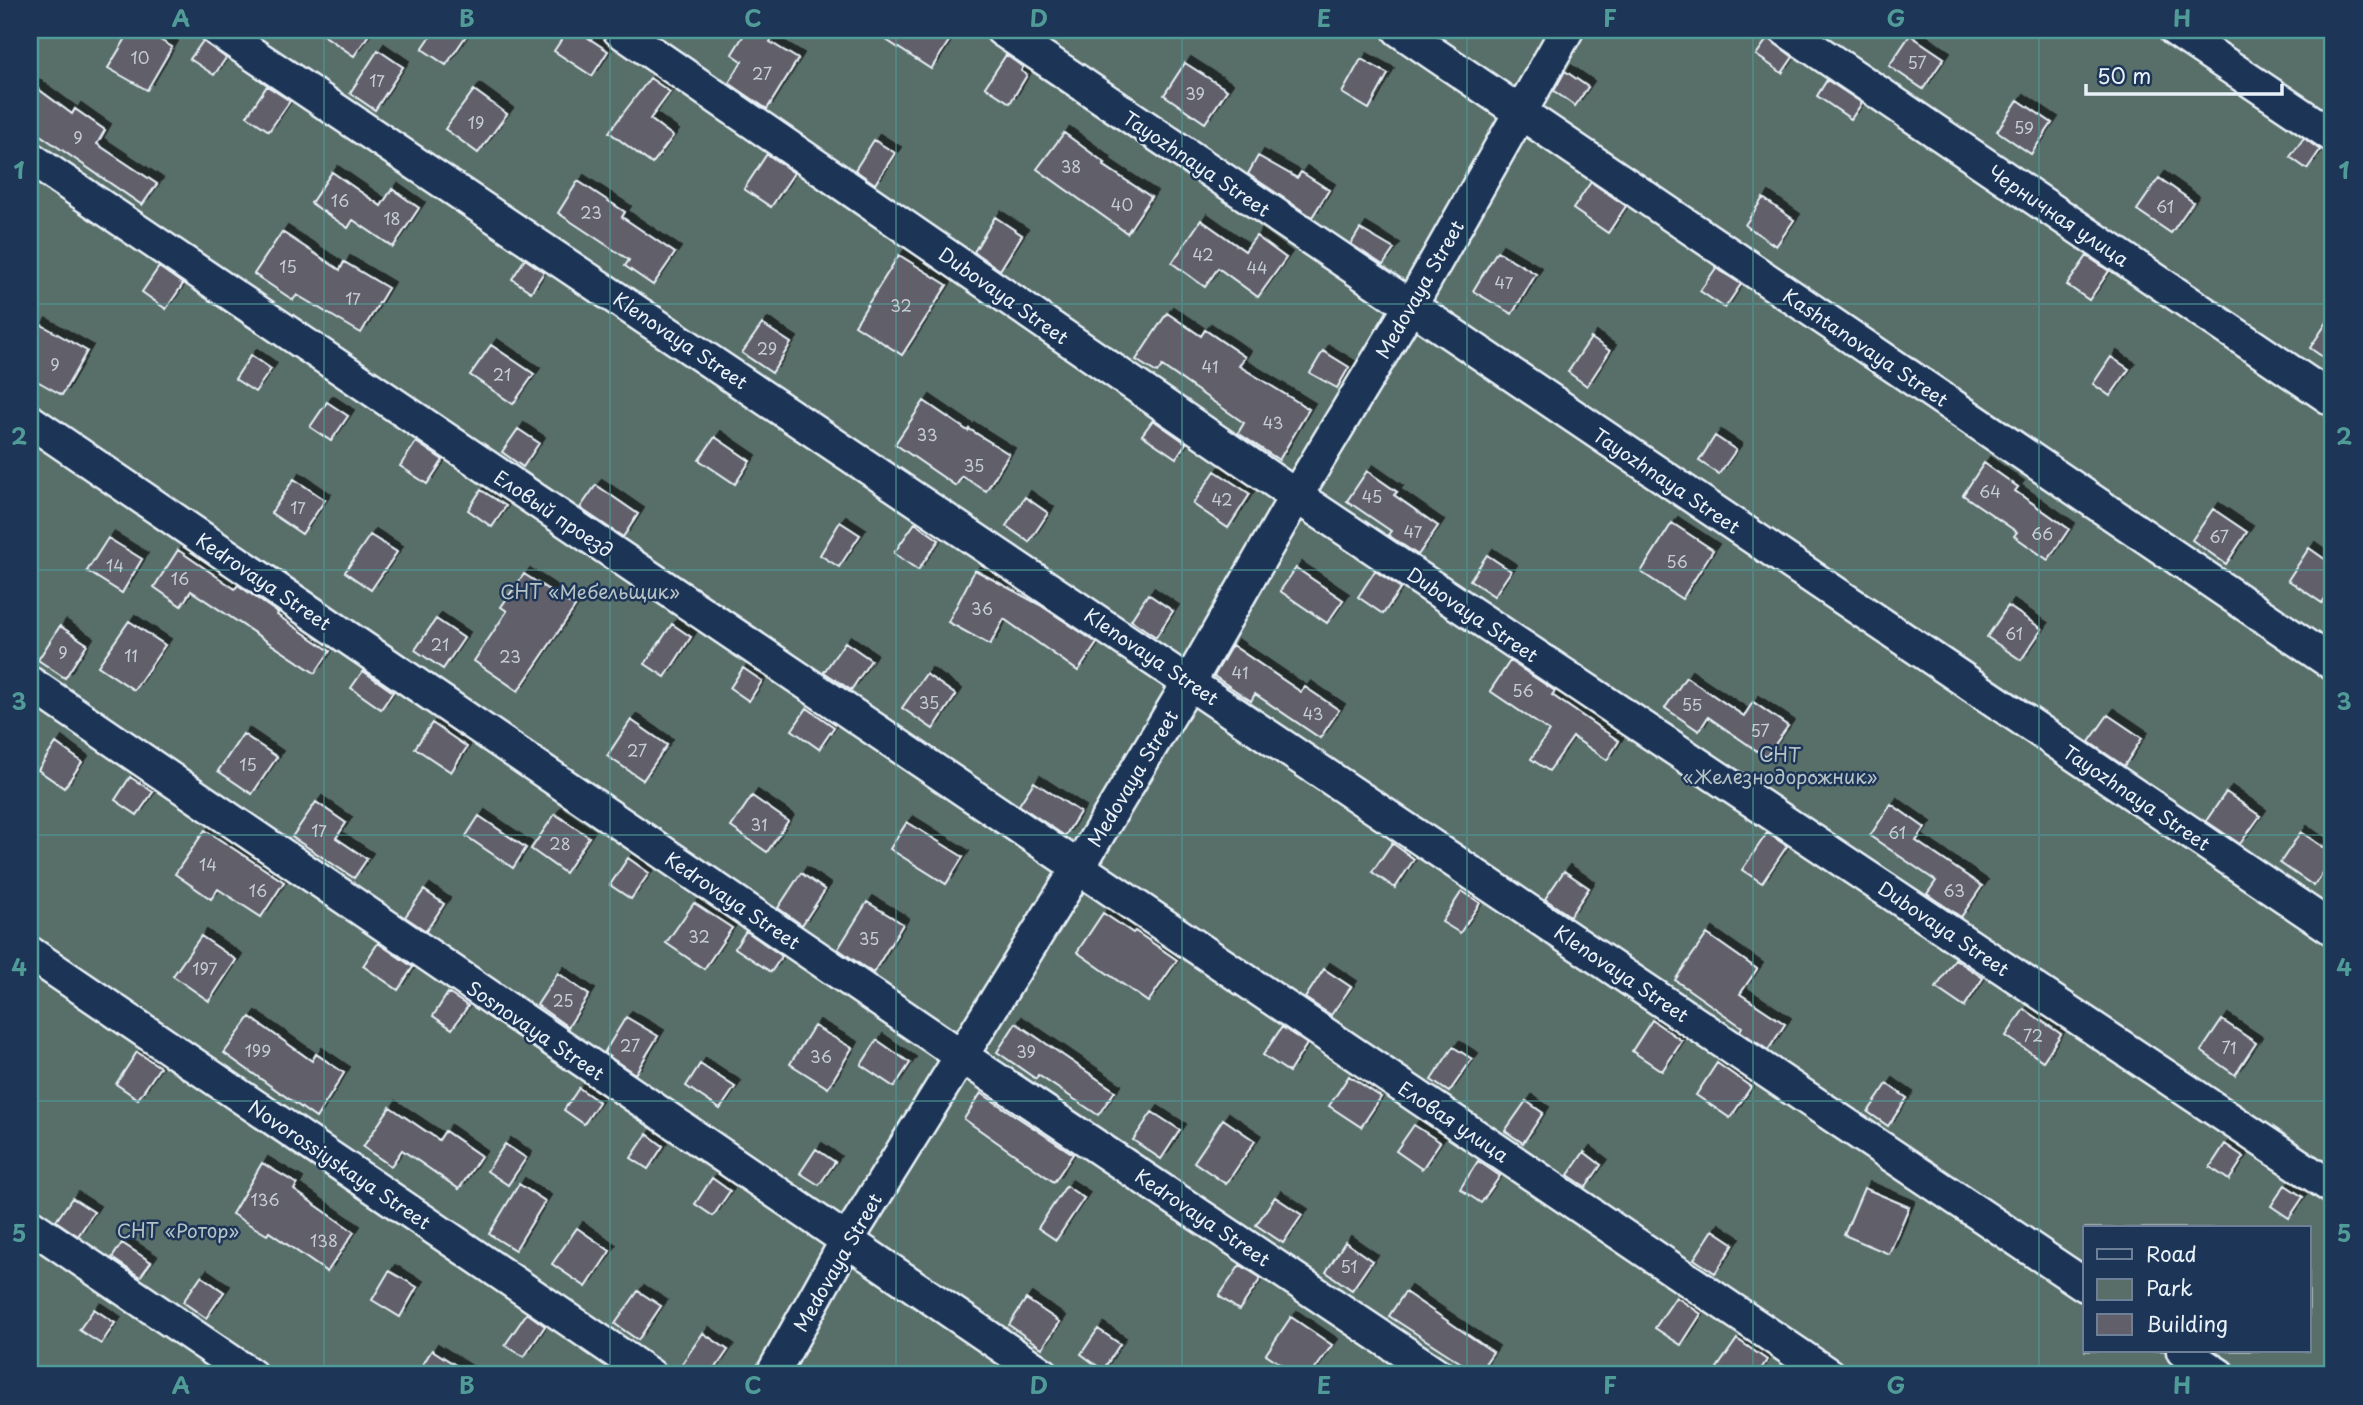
<svg xmlns="http://www.w3.org/2000/svg" width="2363" height="1405" viewBox="0 0 2363 1405" font-family="'Playpen Sans',sans-serif">
<style>
.green{fill:#596e69;stroke:#a0b0b0;stroke-width:2;fill-rule:evenodd}
.building{fill:#605f6a;stroke:#e8f1f8;stroke-width:2;filter:url(#shadow)}
.lines{fill:none;stroke-linecap:round;stroke-linejoin:round}
.minor-casing{stroke:#e8f1f8;stroke-width:37}
.minor{stroke:#1d3557;stroke-width:32}
.grid{fill:none;stroke:#509b97;stroke-width:2;stroke-opacity:0.55}
.labels{text-anchor:middle;dominant-baseline:central;stroke-width:5;stroke-linejoin:round;paint-order:stroke}
.number-label{font-size:16px;fill:#c6ccd4}
.street-label{font-size:19px;fill:#e8f1f8;stroke:#1d3557}
.park-label{font-size:19px;fill:#b6c3c6;stroke:#1d3557}
.neatline{fill:none;stroke:#509b97;stroke-width:2.5}
.grid-label{font-size:23px;text-anchor:middle;font-weight:bold;fill:#509b97}
</style>
<defs>
<filter id="shadow"><feDropShadow dx="6" dy="-6" stdDeviation="0" flood-color="#0009"/></filter>
</defs>
<rect width="100%" height="100%" fill="#31425d"/>
<filter id="ink" filterUnits="userSpaceOnUse"><feTurbulence type="fractalNoise" baseFrequency=".0143" numOctaves="2"/><feDisplacementMap in="SourceGraphic" scale="14" xChannelSelector="R" yChannelSelector="G"/><feConvolveMatrix kernelMatrix="1 2 1 2 8 2 1 2 1" color-interpolation-filters="sRGB"/></filter>
<g filter="url(#ink)">
<path class="green" d="M 30,30 L 2333,30 L 2333,1375 L 30,1375 ZM 2085,1228 L 2309,1228 L 2309,1351 L 2085,1351 Z"/>
<path class="building" d="M 131,30 L 143,30 L 172,47 L 147,90 L 108,68 Z
M 316,30 L 372,30 L 354,56 Z
M 435,30 L 470,30 L 446,65 L 422,49 Z
M 568,30 L 576,30 L 608,51 L 592,76 L 554,51 Z
M 747,30 L 777,30 L 770,42 L 798,59 L 767,109 L 729,83 L 742,61 L 732,54 Z
M 871,30 L 956,30 L 931,69 Z
M 1910,35 L 1944,58 L 1923,89 L 1889,66 Z
M 1768,38 L 1793,57 L 1782,73 L 1756,55 Z
M 203,41 L 226,58 L 214,75 L 190,59 Z
M 378,50 L 403,67 L 375,110 L 350,93 Z
M 1006,55 L 1023,67 L 1021,71 L 1027,75 L 1010,103 L 985,87 Z
M 1361,59 L 1388,74 L 1369,109 L 1342,93 Z
M 1185,63 L 1227,90 L 1205,123 L 1164,95 Z
M 1565,71 L 1588,87 L 1575,106 L 1554,91 Z
M 650,78 L 670,92 L 650,119 L 673,136 L 652,164 L 609,132 Z
M 1827,80 L 1862,103 L 1851,119 L 1817,96 Z
M 30,83 L 72,114 L 75,109 L 105,130 L 97,144 L 157,184 L 142,205 L 30,128 Z
M 267,86 L 290,101 L 269,131 L 247,116 Z
M 474,90 L 507,114 L 478,153 L 445,129 Z
M 2018,100 L 2052,123 L 2031,154 L 1997,131 Z
M 1064,133 L 1105,163 L 1103,165 L 1151,197 L 1127,233 L 1037,169 Z
M 2304,138 L 2320,150 L 2307,169 L 2290,157 Z
M 874,140 L 895,153 L 875,184 L 855,170 Z
M 767,154 L 794,173 L 771,207 L 744,189 Z
M 1258,156 L 1297,178 L 1301,172 L 1329,190 L 1312,217 L 1248,174 Z
M 332,172 L 381,206 L 392,189 L 419,208 L 393,247 L 353,220 L 348,228 L 311,203 Z
M 2159,178 L 2193,202 L 2171,233 L 2137,210 Z
M 578,181 L 625,212 L 622,217 L 675,253 L 653,285 L 625,266 L 629,260 L 558,213 Z
M 1591,182 L 1626,206 L 1608,233 L 1573,209 Z
M 1763,198 L 1794,220 L 1776,246 L 1745,225 Z
M 995,217 L 1022,235 L 1000,270 L 974,252 Z
M 1201,220 L 1245,251 L 1256,236 L 1286,258 L 1258,297 L 1218,268 L 1205,287 L 1172,263 Z
M 1360,229 L 1394,249 L 1383,265 L 1351,244 Z
M 282,232 L 340,270 L 344,262 L 388,288 L 361,333 L 297,295 L 293,300 L 254,274 Z
M 1497,251 L 1536,274 L 1512,314 L 1473,291 Z
M 899,255 L 947,285 L 902,355 L 855,325 Z
M 2087,256 L 2109,271 L 2089,300 L 2067,285 Z
M 525,259 L 544,272 L 531,292 L 512,279 Z
M 159,267 L 183,284 L 166,309 L 142,292 Z
M 1716,268 L 1741,284 L 1725,308 L 1700,291 Z
M 1167,313 L 1201,336 L 1205,330 L 1245,357 L 1239,366 L 1309,409 L 1279,460 L 1238,433 L 1244,423 L 1162,366 L 1157,373 L 1136,360 Z
M 2333,313 L 2333,364 L 2310,348 Z
M 40,324 L 87,351 L 62,395 L 30,377 L 30,342 Z
M 762,324 L 791,343 L 772,373 L 742,353 Z
M 1591,338 L 1610,351 L 1587,386 L 1568,372 Z
M 491,345 L 534,374 L 513,404 L 470,375 Z
M 1323,351 L 1349,367 L 1337,388 L 1310,373 Z
M 251,355 L 271,369 L 255,392 L 235,379 Z
M 2111,357 L 2129,369 L 2110,396 L 2093,384 Z
M 924,401 L 968,431 L 969,429 L 1009,454 L 986,491 L 962,476 L 956,486 L 895,444 Z
M 327,402 L 348,416 L 331,441 L 310,427 Z
M 1153,420 L 1186,443 L 1176,458 L 1142,435 Z
M 518,429 L 539,443 L 523,467 L 502,452 Z
M 1715,436 L 1736,450 L 1719,474 L 1699,461 Z
M 715,437 L 750,461 L 735,484 L 699,460 Z
M 416,442 L 443,460 L 427,484 L 400,466 Z
M 1984,463 L 2018,487 L 2015,491 L 2069,529 L 2048,560 L 2014,536 L 2017,532 L 1963,495 Z
M 1215,471 L 1250,494 L 1228,528 L 1193,504 Z
M 1367,471 L 1397,492 L 1394,495 L 1438,526 L 1418,555 L 1388,535 L 1391,531 L 1347,501 Z
M 294,479 L 325,500 L 302,534 L 271,513 Z
M 596,485 L 638,514 L 623,537 L 580,508 Z
M 481,490 L 506,506 L 492,527 L 468,510 Z
M 1025,497 L 1048,513 L 1029,542 L 1006,526 Z
M 2213,509 L 2247,532 L 2226,564 L 2192,540 Z
M 840,522 L 860,535 L 839,567 L 820,555 Z
M 915,523 L 939,540 L 918,570 L 894,553 Z
M 1672,523 L 1713,550 L 1682,599 L 1641,572 Z
M 370,535 L 397,552 L 371,590 L 345,572 Z
M 108,538 L 142,559 L 122,593 L 87,571 Z
M 2309,548 L 2333,565 L 2333,586 L 2322,603 L 2288,580 Z
M 178,550 L 235,589 L 238,585 L 278,613 L 277,615 L 330,651 L 315,673 L 191,591 L 181,606 L 154,587 Z
M 1487,555 L 1511,571 L 1494,596 L 1470,580 Z
M 1296,568 L 1343,600 L 1327,623 L 1280,591 Z
M 975,570 L 1040,605 L 1097,643 L 1078,671 L 1004,619 L 990,645 L 948,622 Z
M 1375,571 L 1401,588 L 1383,614 L 1358,597 Z
M 524,574 L 575,607 L 518,691 L 474,661 L 507,611 L 501,607 Z
M 1148,594 L 1173,611 L 1156,637 L 1131,620 Z
M 2008,606 L 2042,629 L 2021,660 L 1987,637 Z
M 436,619 L 464,638 L 443,669 L 415,650 Z
M 129,621 L 165,645 L 134,690 L 98,666 Z
M 672,624 L 691,637 L 665,677 L 645,664 Z
M 60,626 L 87,644 L 65,678 L 38,660 Z
M 845,642 L 871,660 L 851,690 L 824,672 Z
M 1232,645 L 1301,692 L 1305,687 L 1339,710 L 1320,738 L 1255,694 L 1251,701 L 1214,676 Z
M 1510,661 L 1555,691 L 1552,695 L 1619,741 L 1607,760 L 1573,737 L 1549,771 L 1531,759 L 1549,731 L 1490,691 Z
M 743,668 L 762,681 L 749,701 L 730,688 Z
M 363,671 L 393,692 L 381,709 L 351,688 Z
M 926,674 L 956,695 L 933,729 L 902,708 Z
M 1686,677 L 1744,716 L 1753,702 L 1788,726 L 1766,757 L 1708,717 L 1699,731 L 1665,708 Z
M 807,708 L 834,727 L 819,749 L 792,730 Z
M 2108,715 L 2142,738 L 2124,766 L 2089,742 Z
M 631,720 L 667,745 L 643,780 L 607,756 Z
M 432,723 L 467,747 L 451,772 L 415,748 Z
M 243,734 L 277,757 L 252,794 L 218,771 Z
M 56,743 L 82,762 L 64,788 L 38,770 Z
M 130,777 L 153,792 L 137,815 L 115,800 Z
M 1034,782 L 1080,812 L 1065,836 L 1019,805 Z
M 2226,792 L 2260,816 L 2240,844 L 2206,821 Z
M 752,796 L 788,821 L 767,852 L 731,827 Z
M 316,802 L 346,823 L 336,838 L 367,859 L 354,878 L 292,837 Z
M 1891,804 L 1925,828 L 1916,841 L 1982,886 L 1961,917 L 1927,894 L 1936,881 L 1870,836 Z
M 555,814 L 589,837 L 565,873 L 531,849 Z
M 479,816 L 526,848 L 513,868 L 466,836 Z
M 907,822 L 963,857 L 946,884 L 890,849 Z
M 205,830 L 284,882 L 261,917 L 218,889 L 211,899 L 175,874 Z
M 2301,832 L 2333,854 L 2333,858 L 2314,886 L 2280,863 Z
M 1767,833 L 1787,846 L 1762,883 L 1742,870 Z
M 1392,843 L 1414,859 L 1395,888 L 1372,872 Z
M 628,858 L 649,873 L 631,899 L 610,885 Z
M 1564,871 L 1589,888 L 1570,916 L 1545,899 Z
M 801,873 L 825,890 L 802,925 L 778,908 Z
M 424,890 L 444,904 L 426,931 L 405,917 Z
M 1462,891 L 1480,903 L 1460,933 L 1442,922 Z
M 867,902 L 903,924 L 873,973 L 838,949 Z
M 694,903 L 732,928 L 704,969 L 666,943 Z
M 1103,913 L 1133,933 L 1135,931 L 1177,960 L 1148,1002 L 1077,952 Z
M 746,931 L 782,956 L 771,972 L 735,948 Z
M 1707,934 L 1757,969 L 1740,994 L 1785,1024 L 1768,1050 L 1740,1031 L 1742,1027 L 1675,980 Z
M 201,936 L 236,960 L 209,1001 L 173,976 Z
M 378,943 L 413,967 L 398,990 L 363,966 Z
M 1955,959 L 1983,978 L 1964,1007 L 1936,988 Z
M 1324,969 L 1351,987 L 1331,1015 L 1305,998 Z
M 558,973 L 589,995 L 568,1027 L 537,1005 Z
M 448,993 L 468,1006 L 452,1029 L 433,1016 Z
M 2024,1009 L 2061,1034 L 2043,1061 L 2006,1036 Z
M 250,1017 L 312,1061 L 316,1054 L 344,1073 L 316,1118 L 224,1053 Z
M 626,1017 L 658,1036 L 635,1074 L 604,1053 Z
M 1652,1020 L 1682,1041 L 1662,1071 L 1632,1051 Z
M 2222,1020 L 2256,1043 L 2235,1075 L 2201,1051 Z
M 1016,1023 L 1115,1091 L 1098,1115 L 1038,1075 L 1036,1079 L 997,1052 Z
M 814,1026 L 852,1048 L 828,1088 L 790,1064 Z
M 1282,1027 L 1307,1044 L 1289,1072 L 1263,1055 Z
M 877,1040 L 910,1063 L 894,1087 L 861,1065 Z
M 1453,1047 L 1472,1059 L 1449,1092 L 1431,1080 Z
M 137,1052 L 160,1067 L 138,1099 L 116,1084 Z
M 1717,1063 L 1751,1087 L 1730,1118 L 1696,1095 Z
M 700,1064 L 735,1087 L 720,1109 L 686,1086 Z
M 1349,1076 L 1381,1097 L 1361,1127 L 1329,1106 Z
M 1887,1084 L 1907,1098 L 1888,1126 L 1868,1112 Z
M 579,1088 L 599,1102 L 584,1124 L 564,1110 Z
M 981,1093 L 1073,1154 L 1054,1182 L 964,1119 Z
M 1526,1101 L 1543,1113 L 1523,1143 L 1505,1131 Z
M 390,1107 L 439,1140 L 445,1131 L 481,1156 L 459,1189 L 402,1150 L 391,1166 L 363,1147 Z
M 1152,1112 L 1180,1130 L 1161,1159 L 1133,1140 Z
M 1223,1119 L 1255,1141 L 1226,1184 L 1194,1162 Z
M 1414,1125 L 1440,1142 L 1422,1169 L 1396,1151 Z
M 647,1134 L 663,1146 L 648,1169 L 631,1158 Z
M 505,1144 L 526,1158 L 508,1185 L 487,1171 Z
M 2225,1144 L 2244,1157 L 2229,1180 L 2210,1167 Z
M 816,1149 L 835,1162 L 819,1185 L 800,1173 Z
M 1584,1152 L 1601,1165 L 1586,1187 L 1568,1175 Z
M 1478,1161 L 1500,1176 L 1481,1203 L 1460,1189 Z
M 262,1163 L 297,1184 L 294,1190 L 354,1232 L 327,1272 L 269,1232 L 267,1235 L 232,1214 Z
M 712,1178 L 730,1191 L 713,1216 L 695,1204 Z
M 519,1184 L 545,1201 L 515,1250 L 489,1234 Z
M 2285,1185 L 2303,1197 L 2289,1218 L 2271,1206 Z
M 1066,1186 L 1084,1198 L 1056,1240 L 1038,1228 Z
M 1864,1188 L 1909,1207 L 1889,1254 L 1844,1235 Z
M 1275,1197 L 1302,1215 L 1283,1243 L 1256,1225 Z
M 72,1198 L 94,1212 L 78,1236 L 56,1221 Z
M 577,1228 L 610,1251 L 586,1287 L 552,1264 Z
M 1713,1230 L 1734,1244 L 1715,1273 L 1694,1259 Z
M 1345,1242 L 1372,1261 L 1352,1290 L 1326,1272 Z
M 122,1243 L 151,1262 L 140,1277 L 112,1258 Z
M 1240,1265 L 1261,1278 L 1239,1310 L 1219,1296 Z
M 389,1271 L 417,1287 L 400,1317 L 372,1300 Z
M 201,1276 L 224,1292 L 206,1318 L 183,1302 Z
M 638,1291 L 661,1306 L 638,1340 L 615,1324 Z
M 1405,1292 L 1493,1352 L 1478,1374 L 1389,1316 Z
M 1676,1297 L 1701,1314 L 1681,1345 L 1655,1328 Z
M 1026,1299 L 1060,1322 L 1042,1348 L 1009,1325 Z
M 94,1309 L 115,1323 L 101,1344 L 79,1330 Z
M 527,1313 L 545,1326 L 524,1357 L 505,1345 Z
M 1291,1317 L 1332,1345 L 1311,1375 L 1297,1375 L 1266,1354 Z
M 1098,1329 L 1120,1344 L 1103,1370 L 1081,1354 Z
M 703,1333 L 728,1350 L 711,1375 L 690,1375 L 679,1368 Z
M 1737,1339 L 1767,1360 L 1757,1375 L 1728,1375 L 1717,1368 Z
M 432,1350 L 471,1375 L 416,1375 Z"/>
<g class="lines">
<defs>
<path id="minor" d="M 217,30 L 2085,1285
M 619,30 L 1296,496 L 2333,1188
M 1002,30 L 2333,929
M 1399,30 L 2333,664
M 1786,30 L 2333,400
M 2175,30 L 2333,136
M 30,158 L 1829,1375
M 30,421 L 960,1055 L 1438,1375
M 30,683 L 1044,1375
M 30,953 L 650,1375
M 30,1225 L 251,1375
M 2183,1351 L 2219,1375
M 772,1375 L 846,1242 L 1078,868 L 1190,681 L 1296,496 L 1410,307 L 1567,30"/>
</defs>
<use href="#minor" class="minor-casing"/>
<use href="#minor" class="minor"/>
</g>
</g>
<path class="grid" d="M 324,30 L 324,1375M 610,30 L 610,1375M 896,30 L 896,1375M 1182,30 L 1182,1375M 1467,30 L 1467,1375M 1753,30 L 1753,1375M 2039,30 L 2039,1375M 30,304 L 2333,304M 30,570 L 2333,570M 30,835 L 2333,835M 30,1101 L 2333,1101"/>
<g class="labels">
<g class="number-label">
<text x="140" y="57">10</text>
<text x="1917" y="62">57</text>
<text x="762" y="73">27</text>
<text x="377" y="80">17</text>
<text x="1195" y="93">39</text>
<text x="476" y="122">19</text>
<text x="2024" y="127">59</text>
<text x="78" y="137">9</text>
<text x="1071" y="166">38</text>
<text x="340" y="200">16</text>
<text x="1122" y="204">40</text>
<text x="2165" y="206">61</text>
<text x="591" y="212">23</text>
<text x="392" y="218">18</text>
<text x="1203" y="254">42</text>
<text x="288" y="266">15</text>
<text x="1257" y="267">44</text>
<text x="1504" y="282">47</text>
<text x="353" y="298">17</text>
<text x="901" y="305">32</text>
<text x="767" y="348">29</text>
<text x="55" y="364">9</text>
<text x="1210" y="366">41</text>
<text x="502" y="374">21</text>
<text x="1273" y="422">43</text>
<text x="927" y="434">33</text>
<text x="974" y="465">35</text>
<text x="1990" y="491">64</text>
<text x="1372" y="496">45</text>
<text x="1222" y="499">42</text>
<text x="298" y="507">17</text>
<text x="1413" y="531">47</text>
<text x="2042" y="533">66</text>
<text x="2219" y="536">67</text>
<text x="1677" y="561">56</text>
<text x="115" y="565">14</text>
<text x="180" y="578">16</text>
<text x="982" y="608">36</text>
<text x="2014" y="633">61</text>
<text x="440" y="644">21</text>
<text x="63" y="652">9</text>
<text x="131" y="655">11</text>
<text x="510" y="656">23</text>
<text x="1240" y="672">41</text>
<text x="1523" y="690">56</text>
<text x="929" y="702">35</text>
<text x="1692" y="704">55</text>
<text x="1313" y="713">43</text>
<text x="1760" y="730">57</text>
<text x="637" y="750">27</text>
<text x="248" y="764">15</text>
<text x="759" y="824">31</text>
<text x="319" y="830">17</text>
<text x="1897" y="832">61</text>
<text x="560" y="843">28</text>
<text x="208" y="864">14</text>
<text x="258" y="890">16</text>
<text x="1954" y="890">63</text>
<text x="699" y="936">32</text>
<text x="869" y="938">35</text>
<text x="205" y="968">197</text>
<text x="563" y="1000">25</text>
<text x="2033" y="1035">72</text>
<text x="630" y="1045">27</text>
<text x="2229" y="1047">71</text>
<text x="258" y="1050">199</text>
<text x="1026" y="1051">39</text>
<text x="821" y="1056">36</text>
<text x="265" y="1199">136</text>
<text x="324" y="1240">138</text>
<text x="1349" y="1266">51</text>
</g>
<g class="street-label">
<text transform="translate(1197 163) rotate(34)">Tayozhnaya Street</text>
<text transform="translate(2059 215) rotate(34)">Черничная улица</text>
<text transform="translate(1419 289) rotate(-60)">Medovaya Street</text>
<text transform="translate(1004 295) rotate(35)">Dubovaya Street</text>
<text transform="translate(681 340) rotate(34)">Klenovaya Street</text>
<text transform="translate(1866 347) rotate(34)">Kashtanovaya Street</text>
<text transform="translate(1667 480) rotate(34)">Tayozhnaya Street</text>
<text transform="translate(554 513) rotate(34)">Еловый проезд</text>
<text transform="translate(264 581) rotate(34)">Kedrovaya Street</text>
<text transform="translate(1473 614) rotate(34)">Dubovaya Street</text>
<text transform="translate(1152 656) rotate(34)">Klenovaya Street</text>
<text transform="translate(1132 778) rotate(-59)">Medovaya Street</text>
<text transform="translate(2137 797) rotate(34)">Tayozhnaya Street</text>
<text transform="translate(733 900) rotate(34)">Kedrovaya Street</text>
<text transform="translate(1944 928) rotate(34)">Dubovaya Street</text>
<text transform="translate(1622 973) rotate(34)">Klenovaya Street</text>
<text transform="translate(536 1030) rotate(34)">Sosnovaya Street</text>
<text transform="translate(1454 1121) rotate(34)">Еловая улица</text>
<text transform="translate(340 1164) rotate(34)">Novorossiyskaya Street</text>
<text transform="translate(1203 1217) rotate(34)">Kedrovaya Street</text>
<text transform="translate(837 1262) rotate(-60)">Medovaya Street</text>
</g>
<g class="park-label">
<text x="590" y="591">СНТ «Мебельщик»</text>
<text x="1780" y="754">СНТ<tspan x="1780" dy="22">«Железнодорожник»</tspan></text>
<text x="178" y="1230">СНТ «Ротор»</text>
</g>
</g>
<rect width="2363" height="1405" fill="none" stroke="#1d3557" stroke-width="77"/>
<rect x="2083" y="1226" width="228" height="126" fill="#1d3557" stroke="#6e8097" stroke-width="2"/>
<rect x="2097" y="1249" width="35" height="10" fill="#1d3557" stroke="#6e8097" stroke-width="2"/>
<text x="2146" y="1262" font-size="21" fill="#e8f1f8">Road</text>
<rect x="2097" y="1279" width="35" height="21" fill="#596e69" stroke="#6e8097" stroke-width="2"/>
<text x="2146" y="1296" font-size="21" fill="#e8f1f8">Park</text>
<rect x="2097" y="1314" width="35" height="21" fill="#605f6a" stroke="#6e8097" stroke-width="2"/>
<text x="2146" y="1332" font-size="21" fill="#e8f1f8">Building</text>
<path d="M2086 84v10h196v-10" fill="none" stroke="#e8f1f8" stroke-width="3.5"/>
<text x="2097" y="84" font-size="21" fill="#e8f1f8" stroke="#1d3557" stroke-width="5" paint-order="stroke">50 m</text>
<rect x="38" y="38" width="2286" height="1328" class="neatline"/>
<g class="grid-label">
<text x="181" y="27">A</text>
<text x="467" y="27">B</text>
<text x="753" y="27">C</text>
<text x="1039" y="27">D</text>
<text x="1324" y="27">E</text>
<text x="1610" y="27">F</text>
<text x="1896" y="27">G</text>
<text x="2182" y="27">H</text>
<text x="19" y="179">1</text>
<text x="2344" y="179">1</text>
<text x="19" y="445">2</text>
<text x="2344" y="445">2</text>
<text x="19" y="710">3</text>
<text x="2344" y="710">3</text>
<text x="19" y="976">4</text>
<text x="2344" y="976">4</text>
<text x="19" y="1242">5</text>
<text x="2344" y="1242">5</text>
<text x="181" y="1394">A</text>
<text x="467" y="1394">B</text>
<text x="753" y="1394">C</text>
<text x="1039" y="1394">D</text>
<text x="1324" y="1394">E</text>
<text x="1610" y="1394">F</text>
<text x="1896" y="1394">G</text>
<text x="2182" y="1394">H</text>
</g>
</svg>
